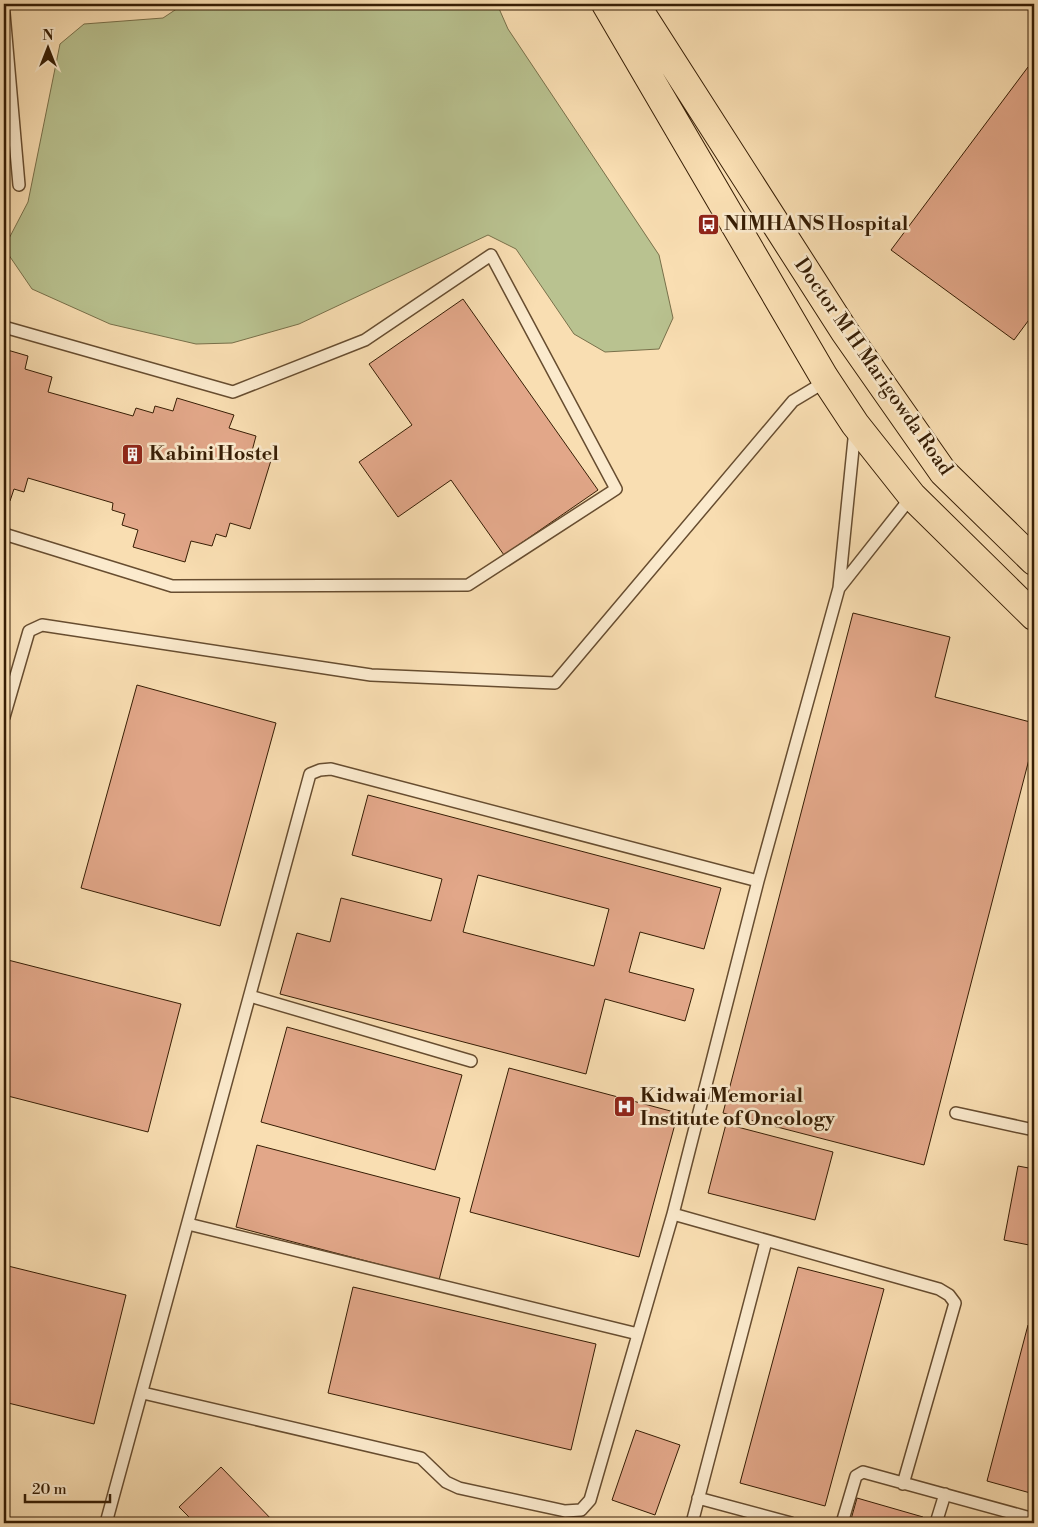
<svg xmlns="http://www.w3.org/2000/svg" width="1038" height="1527" viewBox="0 0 1038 1527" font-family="'Libre Bodoni',serif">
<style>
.green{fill:#b9c290;stroke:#78704a}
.building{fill:#e2a789;stroke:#361d04;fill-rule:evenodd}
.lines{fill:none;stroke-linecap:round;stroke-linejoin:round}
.service-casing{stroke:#674d30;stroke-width:14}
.primary-casing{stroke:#361d04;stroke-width:30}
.service{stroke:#fbeacd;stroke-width:11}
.primary{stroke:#f9deb2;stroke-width:28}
.labels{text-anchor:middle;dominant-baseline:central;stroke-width:5;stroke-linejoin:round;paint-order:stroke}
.poi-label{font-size:20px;font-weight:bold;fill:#361d04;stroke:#fbeacd;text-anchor:start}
.street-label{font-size:20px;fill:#361d04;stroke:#fbeacd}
</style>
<rect width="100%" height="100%" fill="#f9deb2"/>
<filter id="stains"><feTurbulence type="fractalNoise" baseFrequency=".004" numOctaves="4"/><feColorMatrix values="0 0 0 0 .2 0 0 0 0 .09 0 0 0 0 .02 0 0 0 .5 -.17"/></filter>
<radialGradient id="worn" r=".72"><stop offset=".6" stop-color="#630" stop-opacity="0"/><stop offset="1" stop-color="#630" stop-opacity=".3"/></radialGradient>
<path class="green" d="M 184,4 L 497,4 L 508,29 L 659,255 L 673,318 L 659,349 L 605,352 L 574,334 L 516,249 L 488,235 L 299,324 L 232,343 L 196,344 L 110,324 L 32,289 L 4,248 L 28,202 L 60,44 L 84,24 L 163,18 Z"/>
<path class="building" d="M 1028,67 L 1034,72 L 1034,313 L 1014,340 L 891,250 Z
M 463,299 L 598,490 L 504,555 L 451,480 L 398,517 L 359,462 L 412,425 L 369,364 Z
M 4,349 L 28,356 L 25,369 L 52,377 L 48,392 L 133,416 L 136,408 L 153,413 L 155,406 L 173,411 L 177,398 L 234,415 L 229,428 L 256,436 L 252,451 L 272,457 L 250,529 L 230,523 L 226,537 L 216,534 L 212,546 L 191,541 L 185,562 L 133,547 L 138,530 L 122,525 L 125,514 L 112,510 L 113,503 L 28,478 L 24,492 L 14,489 L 10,501 L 4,500 Z
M 853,613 L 950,637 L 935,697 L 1034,723 L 1034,740 L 924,1165 L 723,1113 Z
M 137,685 L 276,723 L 220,926 L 81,888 Z
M 368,795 L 721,888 L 704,949 L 640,932 L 629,972 L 694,989 L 685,1021 L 605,999 L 586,1074 L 280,994 L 297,933 L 330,942 L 341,898 L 431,921 L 442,879 L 352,855 ZM 478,875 L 609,909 L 594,966 L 463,932 Z
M 4,959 L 181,1004 L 148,1132 L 4,1095 Z
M 287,1027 L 462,1075 L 435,1170 L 261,1122 Z
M 509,1068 L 678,1113 L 639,1257 L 470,1212 Z
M 726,1124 L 833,1152 L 815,1220 L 708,1193 Z
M 257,1145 L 460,1198 L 439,1280 L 236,1227 Z
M 1018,1166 L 1034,1169 L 1034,1246 L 1004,1240 Z
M 4,1265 L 126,1295 L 94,1424 L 4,1402 Z
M 798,1267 L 884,1289 L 825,1506 L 740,1483 Z
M 353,1287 L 596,1344 L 571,1450 L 328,1393 Z
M 1028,1325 L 1034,1327 L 1034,1494 L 987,1481 Z
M 636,1430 L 680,1445 L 655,1515 L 612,1500 Z
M 221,1467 L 275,1523 L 195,1523 L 179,1507 Z
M 857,1498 L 923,1517 L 921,1523 L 850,1523 Z
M 970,1518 L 991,1523 L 969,1523 Z"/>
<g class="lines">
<defs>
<path id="service" d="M 4,13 L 19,185
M 4,327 L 233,392 L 365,340 L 491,255 L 616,489 L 468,585 L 172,586 L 4,534
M 855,429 L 839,588 L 758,881 L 673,1214 L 939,1289 L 949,1295 L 955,1303 L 903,1484
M 840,587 L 912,496
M 4,717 L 29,631 L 42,625 L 371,675 L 555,683 L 793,401 L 818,386 L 824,377
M 250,996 L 471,1061
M 956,1113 L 1034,1130
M 188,1224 L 638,1334
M 143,1393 L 421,1458 L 446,1482 L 459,1488 L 565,1511 L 581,1510 L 590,1500 L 673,1214
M 698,1498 L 791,1523
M 106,1523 L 310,774 L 320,770 L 331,769 L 758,881
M 692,1523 L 766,1241
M 842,1523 L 856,1476 L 863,1472 L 1034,1519
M 936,1523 L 945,1494"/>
<path id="primary" d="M 606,4 L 824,377 L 855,424 L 912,496 L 1034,616
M 635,4 L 845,332 L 943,472 L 1034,561"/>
</defs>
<use href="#service" class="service-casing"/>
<use href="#primary" class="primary-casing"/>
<use href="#service" class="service"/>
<use href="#primary" class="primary"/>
</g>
<defs>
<symbol id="bus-square" viewBox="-11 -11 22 22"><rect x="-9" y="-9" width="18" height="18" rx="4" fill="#8f2418" stroke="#fbeacd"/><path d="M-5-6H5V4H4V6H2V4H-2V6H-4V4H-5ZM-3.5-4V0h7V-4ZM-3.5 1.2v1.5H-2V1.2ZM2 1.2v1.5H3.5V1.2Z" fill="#fff"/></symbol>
<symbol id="building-square" viewBox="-11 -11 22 22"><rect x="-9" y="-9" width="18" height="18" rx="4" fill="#8f2418" stroke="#fbeacd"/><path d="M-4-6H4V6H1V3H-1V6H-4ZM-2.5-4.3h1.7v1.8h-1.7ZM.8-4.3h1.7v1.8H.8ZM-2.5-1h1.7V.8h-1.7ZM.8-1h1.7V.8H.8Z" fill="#fff"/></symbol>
<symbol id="hospital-square" viewBox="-11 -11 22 22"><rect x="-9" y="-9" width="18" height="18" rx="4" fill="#8f2418" stroke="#fbeacd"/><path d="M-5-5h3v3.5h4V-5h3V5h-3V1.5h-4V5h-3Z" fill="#fff"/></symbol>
</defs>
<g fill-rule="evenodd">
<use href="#bus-square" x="696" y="212" width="25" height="25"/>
<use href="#building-square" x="120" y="442" width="25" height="25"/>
<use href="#hospital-square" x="612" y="1094" width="25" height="25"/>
</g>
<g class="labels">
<g class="poi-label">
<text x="724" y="224">NIMHANS Hospital</text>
<text x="149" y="454">Kabini Hostel</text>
<text x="640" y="1096">Kidwai Memorial<tspan x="640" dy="23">Institute of Oncology</tspan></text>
</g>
<g class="street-label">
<text transform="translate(873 367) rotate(55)">Doctor M H Marigowda Road</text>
</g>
</g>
<rect width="1038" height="1527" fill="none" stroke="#f9deb2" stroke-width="20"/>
<rect x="5" y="5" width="1028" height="1517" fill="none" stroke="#361d04" stroke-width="2.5"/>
<rect x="10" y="10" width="1018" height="1507" fill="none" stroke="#361d04"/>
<g transform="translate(48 48)" stroke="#fbeacd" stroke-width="4" paint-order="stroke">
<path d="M0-4L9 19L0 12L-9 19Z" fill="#361d04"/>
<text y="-8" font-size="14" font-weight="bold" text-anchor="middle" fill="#361d04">N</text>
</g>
<path d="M25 1494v8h85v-8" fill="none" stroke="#361d04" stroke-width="2.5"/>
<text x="32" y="1494" font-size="15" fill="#361d04" stroke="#fbeacd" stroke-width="4" paint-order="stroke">20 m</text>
<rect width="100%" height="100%" filter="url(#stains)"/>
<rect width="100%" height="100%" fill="url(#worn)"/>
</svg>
